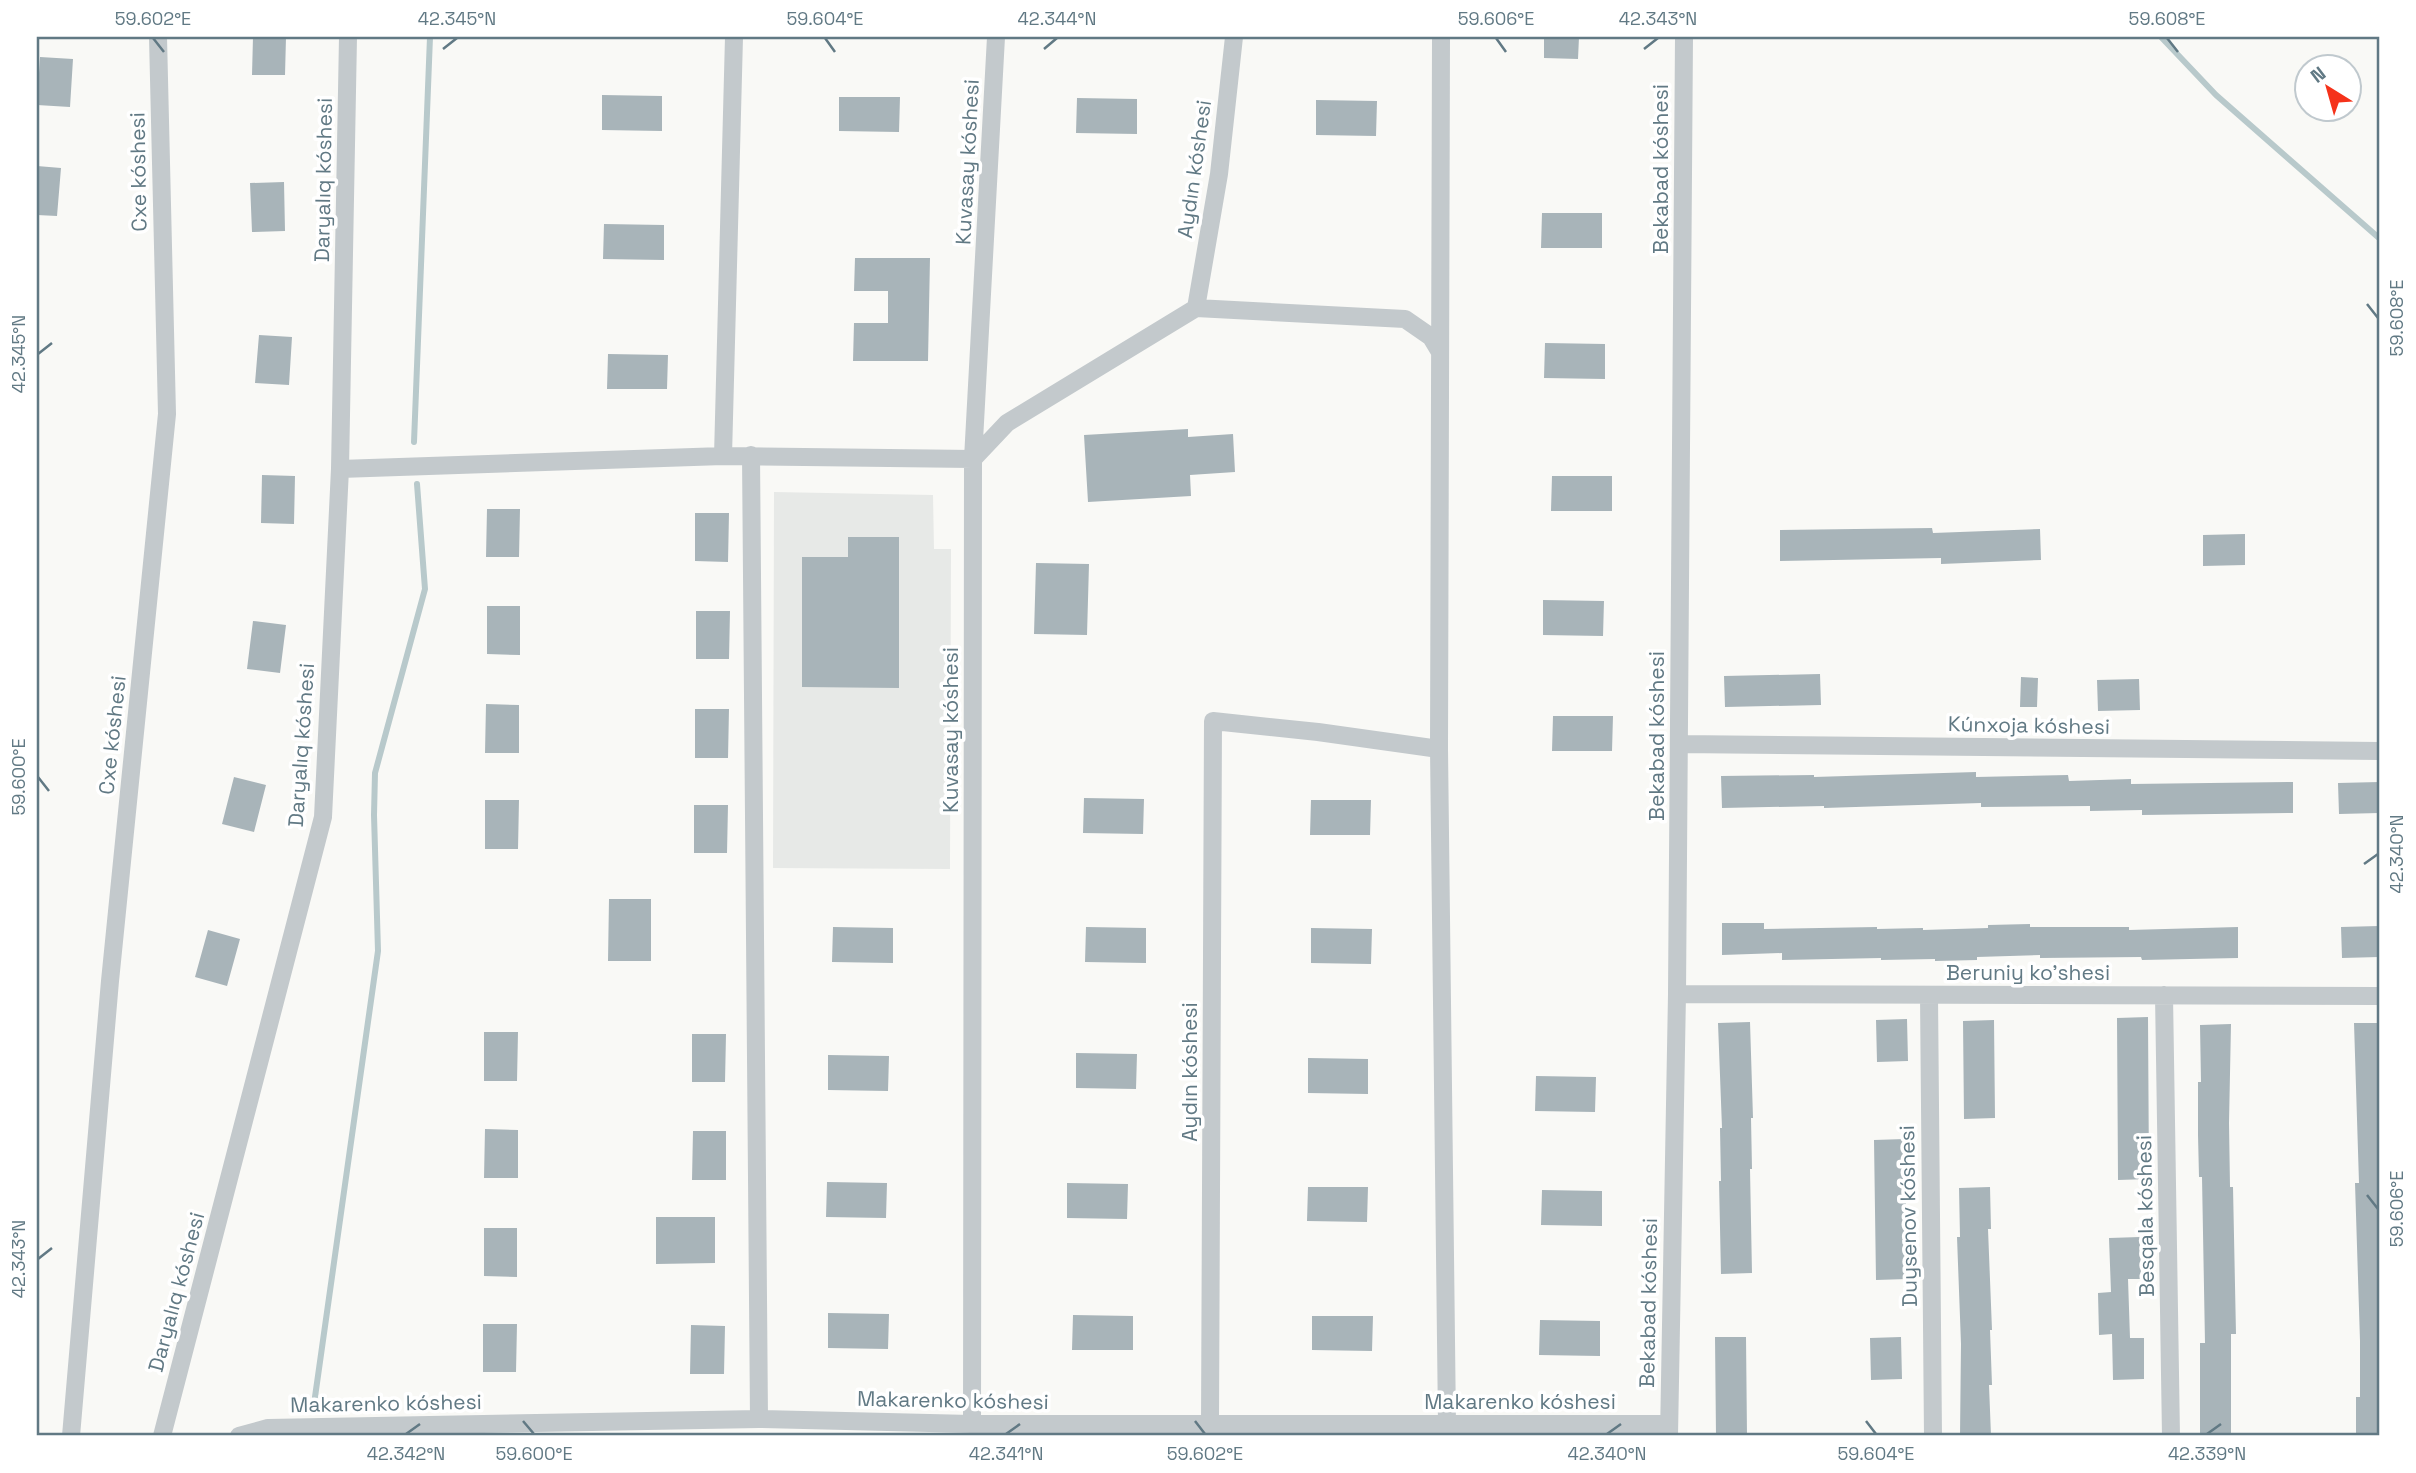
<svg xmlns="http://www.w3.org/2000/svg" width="2416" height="1473" viewBox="0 0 2416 1473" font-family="'Space Grotesk',sans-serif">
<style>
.built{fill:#e7e9e7}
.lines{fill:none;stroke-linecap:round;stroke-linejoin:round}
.stream{stroke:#b8c9cb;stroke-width:6}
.building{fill:#a8b4b9}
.street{stroke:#c3c9cc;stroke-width:18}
.ticks{fill:none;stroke:#617984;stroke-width:2.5}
.labels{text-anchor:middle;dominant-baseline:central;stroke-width:7;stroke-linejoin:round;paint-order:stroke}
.street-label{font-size:21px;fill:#617984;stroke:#fff}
.neatline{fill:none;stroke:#617984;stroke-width:2.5}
.ticks-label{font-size:18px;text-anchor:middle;fill:#617984}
</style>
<rect width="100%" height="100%" fill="#f9f9f6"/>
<path class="built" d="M 774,492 L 933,495 L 934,549 L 951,549 L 950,869 L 773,868 Z"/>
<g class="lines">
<path class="stream" d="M 2161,37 L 2216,95 L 2379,238
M 414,442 L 430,37
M 315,1397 L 378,951 L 374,815 L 375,773 L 425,589 L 417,484"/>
</g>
<path class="building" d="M 253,37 L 286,37 L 285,75 L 252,75 Z
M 1544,37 L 1579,37 L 1578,59 L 1544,58 Z
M 40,57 L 73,59 L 70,107 L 37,105 Z
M 602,95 L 662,96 L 662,131 L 602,130 Z
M 839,97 L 900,97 L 899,132 L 839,131 Z
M 1077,98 L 1137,99 L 1137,134 L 1076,133 Z
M 1316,100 L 1377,101 L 1376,136 L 1316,135 Z
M 37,166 L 61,168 L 57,216 L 37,215 Z
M 284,182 L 285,231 L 252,232 L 250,183 Z
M 1542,213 L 1602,213 L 1602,248 L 1541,248 Z
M 604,224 L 664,225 L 664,260 L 603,259 Z
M 855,258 L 930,258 L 928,361 L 853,361 L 854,323 L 888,323 L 888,291 L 854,291 Z
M 259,335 L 292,337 L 289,385 L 255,383 Z
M 1545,343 L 1605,344 L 1605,379 L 1544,378 Z
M 608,354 L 668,355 L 667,389 L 607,389 Z
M 1188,429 L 1188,437 L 1233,434 L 1235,472 L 1190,475 L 1191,496 L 1088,502 L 1084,435 Z
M 262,475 L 295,476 L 294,524 L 261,523 Z
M 1552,476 L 1612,476 L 1612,511 L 1551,511 Z
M 487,509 L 520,509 L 519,557 L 486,557 Z
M 695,513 L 729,513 L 728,562 L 695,561 Z
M 1932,528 L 1933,533 L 2040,529 L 2041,560 L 1941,564 L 1941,558 L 1780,561 L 1780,530 Z
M 2245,534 L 2245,565 L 2203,566 L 2203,535 Z
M 848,537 L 899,537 L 899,688 L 802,687 L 802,557 L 848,557 Z
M 1036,563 L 1089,564 L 1087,635 L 1034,634 Z
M 1543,600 L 1604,601 L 1603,636 L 1543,635 Z
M 487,606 L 520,606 L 520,655 L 487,654 Z
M 696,611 L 730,611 L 729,659 L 696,659 Z
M 253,621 L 286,625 L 280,673 L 247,669 Z
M 1820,674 L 1821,705 L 1725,707 L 1724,676 Z
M 2021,677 L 2038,678 L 2037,707 L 2020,707 Z
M 2139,679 L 2140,710 L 2098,711 L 2097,680 Z
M 486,704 L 519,705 L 519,753 L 485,753 Z
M 695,709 L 729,709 L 728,758 L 695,758 Z
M 1553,716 L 1613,716 L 1612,751 L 1552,751 Z
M 1976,772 L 1976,777 L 2068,775 L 2069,781 L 2131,779 L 2131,784 L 2293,782 L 2293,813 L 2142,815 L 2142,810 L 2090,811 L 2090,806 L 1981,807 L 1981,803 L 1824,808 L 1824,806 L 1722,808 L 1721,776 L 1814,775 L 1814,777 Z
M 234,777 L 266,785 L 254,832 L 222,824 Z
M 2379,782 L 2379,813 L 2339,814 L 2338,783 Z
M 1084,798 L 1144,799 L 1143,834 L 1083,833 Z
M 485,800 L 519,800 L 518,849 L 485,849 Z
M 1311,800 L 1371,800 L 1370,835 L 1310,835 Z
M 694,805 L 728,805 L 727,853 L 694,853 Z
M 609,899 L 651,899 L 651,961 L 608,961 Z
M 1722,923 L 1764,923 L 1764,929 L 1877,927 L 1877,929 L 1923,928 L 1923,930 L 1988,928 L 1988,925 L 2030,924 L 2030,927 L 2129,927 L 2129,930 L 2238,927 L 2238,958 L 2142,960 L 2141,957 L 2040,958 L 2040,955 L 1977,957 L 1977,960 L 1935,961 L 1935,959 L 1881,960 L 1881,958 L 1782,960 L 1782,953 L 1722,955 Z
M 2379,926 L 2379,957 L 2342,958 L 2341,927 Z
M 833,927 L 893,928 L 893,963 L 832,962 Z
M 1086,927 L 1146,928 L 1146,963 L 1085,962 Z
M 1311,928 L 1372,929 L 1371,964 L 1311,963 Z
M 208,930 L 240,939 L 227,986 L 195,977 Z
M 2148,1017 L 2149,1179 L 2118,1180 L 2117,1018 Z
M 1907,1019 L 1908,1061 L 1877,1062 L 1876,1020 Z
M 1994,1020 L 1995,1118 L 1964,1119 L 1963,1021 Z
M 1750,1022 L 1753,1118 L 1751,1118 L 1752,1169 L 1750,1169 L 1752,1273 L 1721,1274 L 1719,1181 L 1721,1181 L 1720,1128 L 1722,1128 L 1718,1023 Z
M 2354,1023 L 2379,1023 L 2379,1436 L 2356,1436 L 2356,1397 L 2360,1397 L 2360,1341 L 2355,1183 L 2359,1183 Z
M 2231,1024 L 2229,1123 L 2230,1187 L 2233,1187 L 2236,1334 L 2231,1334 L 2231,1434 L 2200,1434 L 2200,1343 L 2205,1343 L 2202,1177 L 2199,1177 L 2198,1135 L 2198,1082 L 2201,1082 L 2200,1025 Z
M 484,1032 L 518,1032 L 517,1081 L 484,1081 Z
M 692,1034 L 726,1034 L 725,1082 L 692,1082 Z
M 1076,1053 L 1137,1054 L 1136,1089 L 1076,1088 Z
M 828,1055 L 889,1056 L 888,1091 L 828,1090 Z
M 1308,1058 L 1368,1059 L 1368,1094 L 1308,1093 Z
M 1536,1076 L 1596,1077 L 1595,1112 L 1535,1111 Z
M 485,1129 L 518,1130 L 518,1178 L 484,1178 Z
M 693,1131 L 726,1131 L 726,1180 L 692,1180 Z
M 1905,1139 L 1907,1279 L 1876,1280 L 1874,1140 Z
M 827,1182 L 887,1183 L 886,1218 L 826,1217 Z
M 1067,1183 L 1128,1184 L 1127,1219 L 1067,1218 Z
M 1308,1187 L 1368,1187 L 1367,1222 L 1307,1221 Z
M 1990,1187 L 1991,1229 L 1988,1229 L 1992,1330 L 1990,1330 L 1992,1385 L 1989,1385 L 1991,1436 L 1960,1436 L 1961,1344 L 1957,1237 L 1960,1237 L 1959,1188 Z
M 1542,1190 L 1602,1191 L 1602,1226 L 1541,1225 Z
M 656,1217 L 715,1217 L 715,1263 L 656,1264 Z
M 484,1228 L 517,1228 L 517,1277 L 484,1276 Z
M 2140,1237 L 2141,1279 L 2128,1279 L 2130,1338 L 2144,1338 L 2144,1379 L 2113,1380 L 2112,1334 L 2099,1335 L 2098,1293 L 2111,1292 L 2109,1238 Z
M 828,1313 L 889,1314 L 888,1349 L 828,1348 Z
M 1073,1315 L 1133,1316 L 1133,1350 L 1072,1350 Z
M 1312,1316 L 1373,1316 L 1372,1351 L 1312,1350 Z
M 1540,1320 L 1600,1321 L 1600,1356 L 1539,1355 Z
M 483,1324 L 517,1324 L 516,1372 L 483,1372 Z
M 691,1325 L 725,1326 L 724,1374 L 690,1374 Z
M 1715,1337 L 1746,1337 L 1747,1436 L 1716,1436 Z
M 1901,1337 L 1902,1379 L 1871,1380 L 1870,1338 Z"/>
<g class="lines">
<path class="street" d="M 1441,37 L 1439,749 L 1447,1424
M 1196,308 L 1219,174 L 1234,37
M 751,455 L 759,1419
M 723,456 L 734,37
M 340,469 L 723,456 L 973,459 L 1007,423 L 1196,308 L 1405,319 L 1431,337 L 1440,352
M 1679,744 L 2379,751
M 1677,994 L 2379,996
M 1929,995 L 1933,1436
M 2164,995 L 2171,1436
M 1210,1424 L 1213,721 L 1318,732 L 1439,749
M 71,1436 L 110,981 L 167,414 L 158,37
M 162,1436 L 323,817 L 340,469 L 348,37
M 239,1436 L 268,1428 L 759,1419 L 971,1424 L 1668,1424
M 972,1436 L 973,459 L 996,37
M 1669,1436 L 1677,994 L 1684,37"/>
</g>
<path class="ticks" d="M 153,38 L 164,52M 825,38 L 835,52M 1496,38 L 1506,52M 2167,38 L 2178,52M 443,49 L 457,38M 1044,49 L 1057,38M 1644,49 L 1658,38M 2367,304 L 2378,318M 38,354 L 52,343M 38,777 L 49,791M 2364,864 L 2378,854M 2367,1195 L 2378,1209M 38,1259 L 52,1248M 523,1421 L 534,1434M 1195,1421 L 1205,1434M 1866,1421 L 1876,1434M 406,1434 L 420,1424M 1006,1434 L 1020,1424M 1607,1434 L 1621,1424M 2207,1434 L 2221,1424"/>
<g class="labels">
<g class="street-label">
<text transform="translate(967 162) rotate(-87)">Kuvasay kóshesi</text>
<text transform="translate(1194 169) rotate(-82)">Aydın kóshesi</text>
<text transform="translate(1660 169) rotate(-90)">Bekabad kóshesi</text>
<text transform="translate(138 172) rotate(-91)">Cxe kóshesi</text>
<text transform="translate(323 180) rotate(-89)">Daryalıq kóshesi</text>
<text transform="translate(2029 725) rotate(1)">Kúnxoja kóshesi</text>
<text transform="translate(950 730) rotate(-90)">Kuvasay kóshesi</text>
<text transform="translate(112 735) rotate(-84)">Cxe kóshesi</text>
<text transform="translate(1656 736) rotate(-90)">Bekabad kóshesi</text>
<text transform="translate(301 745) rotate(-86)">Daryalıq kóshesi</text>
<text x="2028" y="972">Beruniy ko'shesi</text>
<text transform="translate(1189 1072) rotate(-90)">Aydın kóshesi</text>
<text transform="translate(1908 1216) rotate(-91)">Duysenov kóshesi</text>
<text transform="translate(2145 1216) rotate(-91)">Besqala kóshesi</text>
<text transform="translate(176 1292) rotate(-75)">Daryalıq kóshesi</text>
<text transform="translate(1648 1303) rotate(-89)">Bekabad kóshesi</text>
<text transform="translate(953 1400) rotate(1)">Makarenko kóshesi</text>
<text x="1520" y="1401">Makarenko kóshesi</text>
<text transform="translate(386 1403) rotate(-1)">Makarenko kóshesi</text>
</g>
</g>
<rect width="2416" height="1473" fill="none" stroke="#ffffff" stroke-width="77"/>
<g transform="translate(2328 88) rotate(323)"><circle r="33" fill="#ffffff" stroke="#c0c9ce" stroke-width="2"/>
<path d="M0-5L12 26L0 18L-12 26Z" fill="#f5321a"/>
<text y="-10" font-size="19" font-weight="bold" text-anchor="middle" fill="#617984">N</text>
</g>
<rect x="38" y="38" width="2340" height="1396" class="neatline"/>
<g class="ticks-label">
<text x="153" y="25">59.602°E</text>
<text x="457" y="25">42.345°N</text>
<text x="825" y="25">59.604°E</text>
<text x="1057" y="25">42.344°N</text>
<text x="1496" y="25">59.606°E</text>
<text x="1658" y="25">42.343°N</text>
<text x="2167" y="25">59.608°E</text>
<text transform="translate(2397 318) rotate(-90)" y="6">59.608°E</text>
<text transform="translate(19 354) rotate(-90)" y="6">42.345°N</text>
<text transform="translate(19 777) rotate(-90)" y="6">59.600°E</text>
<text transform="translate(2397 854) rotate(-90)" y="6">42.340°N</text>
<text transform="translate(2397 1209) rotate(-90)" y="6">59.606°E</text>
<text transform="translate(19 1259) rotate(-90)" y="6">42.343°N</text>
<text x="406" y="1460">42.342°N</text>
<text x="534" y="1460">59.600°E</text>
<text x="1006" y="1460">42.341°N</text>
<text x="1205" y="1460">59.602°E</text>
<text x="1607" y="1460">42.340°N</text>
<text x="1876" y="1460">59.604°E</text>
<text x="2207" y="1460">42.339°N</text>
</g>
</svg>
